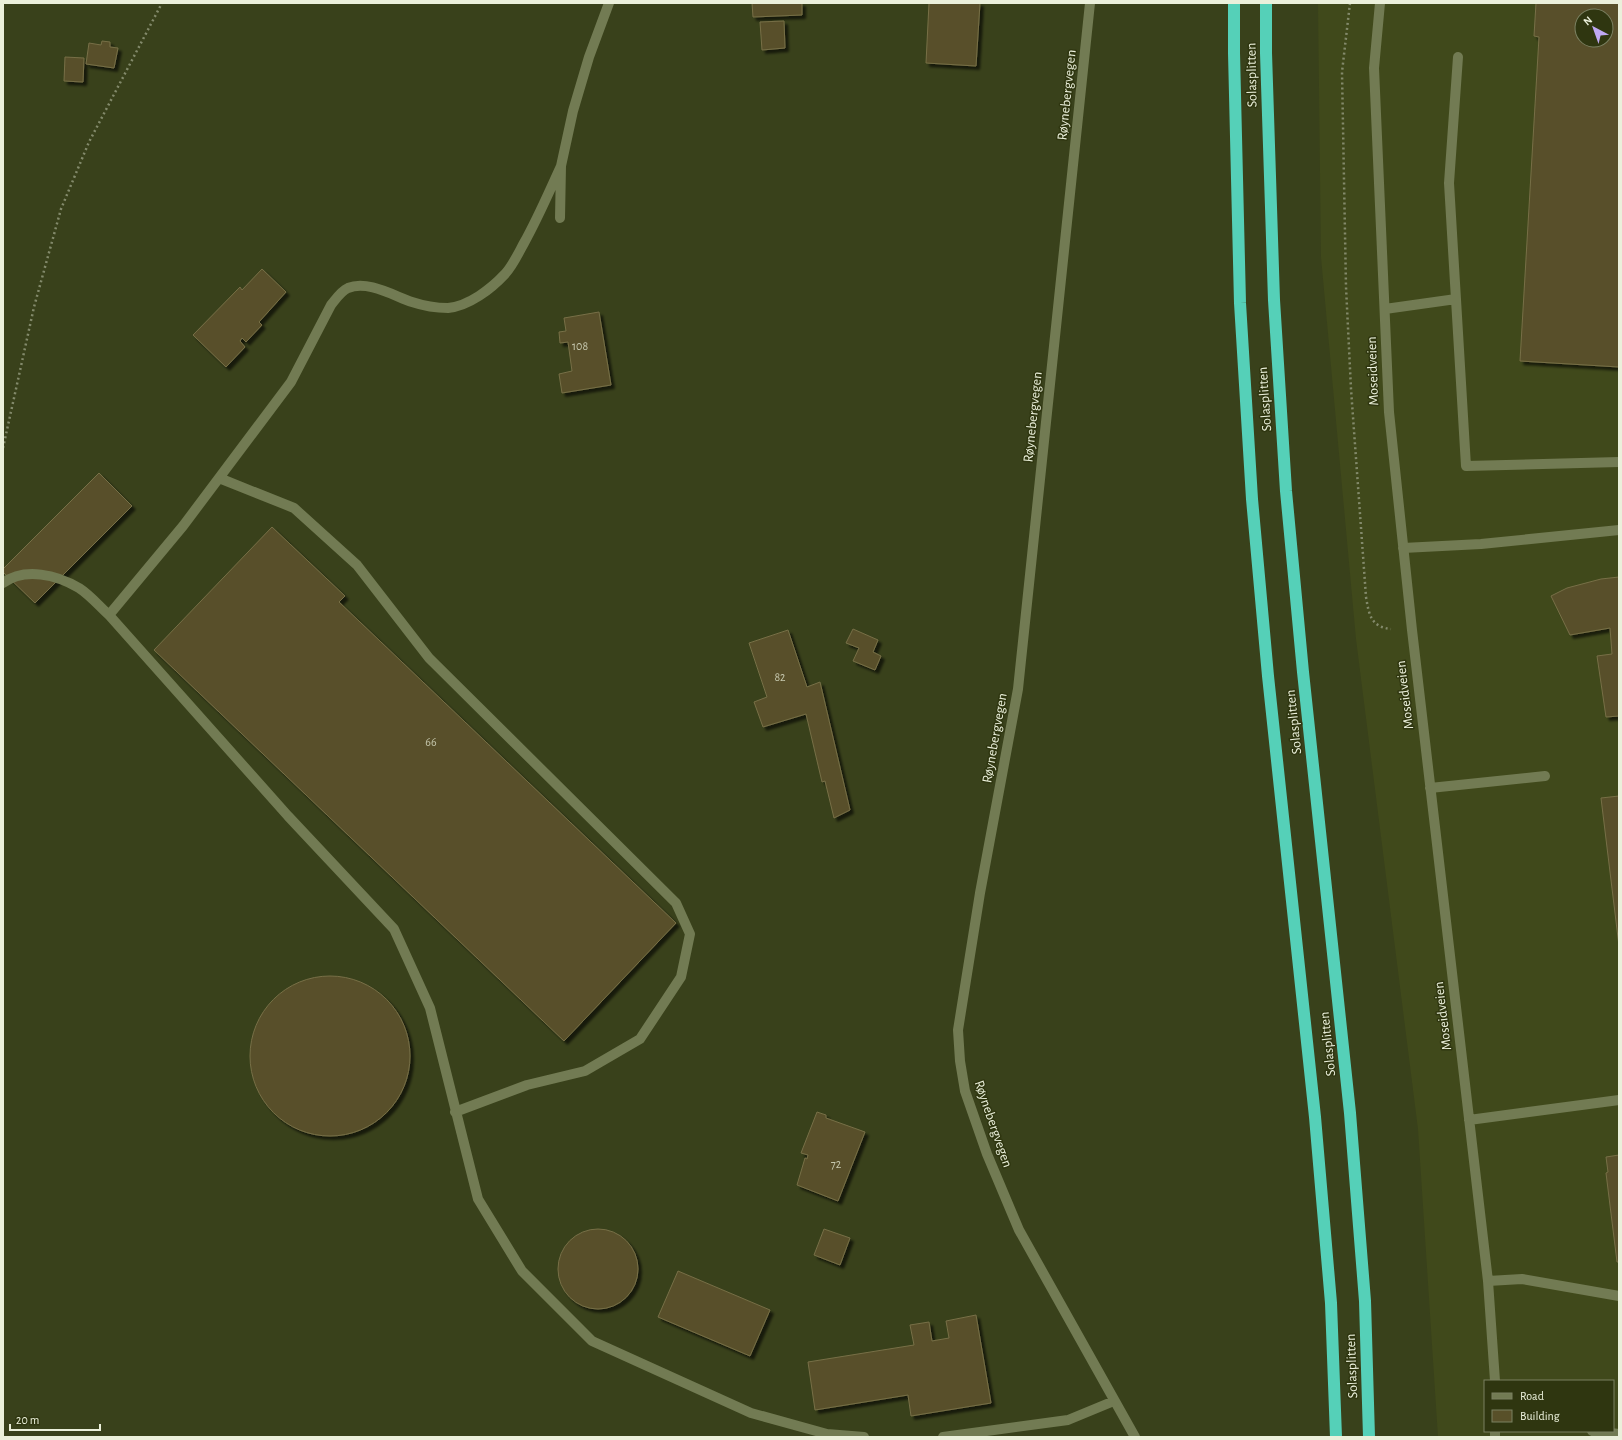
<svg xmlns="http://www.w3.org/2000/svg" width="1622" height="1440" viewBox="0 0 1622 1440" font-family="'Alegreya Sans',sans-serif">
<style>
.built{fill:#40491b;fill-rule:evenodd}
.building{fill:#585029;stroke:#776f47;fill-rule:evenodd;filter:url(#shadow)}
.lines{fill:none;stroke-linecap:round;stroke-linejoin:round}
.path{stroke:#838a6b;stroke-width:2.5;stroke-dasharray:2 3;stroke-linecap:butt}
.minor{stroke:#727b53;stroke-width:10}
.highway{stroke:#55d0b8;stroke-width:12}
.labels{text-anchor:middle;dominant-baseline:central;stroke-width:3;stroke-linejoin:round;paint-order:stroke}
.number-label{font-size:12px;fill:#c6c8ae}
.street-label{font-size:14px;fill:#ebf0db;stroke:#2f3610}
</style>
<defs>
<filter id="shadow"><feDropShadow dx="3.5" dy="3.5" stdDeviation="1" flood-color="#0009"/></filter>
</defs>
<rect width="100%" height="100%" fill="#39411b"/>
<path class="built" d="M 1318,3 L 1619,3 L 1619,1437 L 1438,1437 L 1418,1129 L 1356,639 L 1321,257 ZM 1582,16 L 1606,16 L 1606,40 L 1582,40 ZM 1485,1381 L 1613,1381 L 1613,1431 L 1485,1431 Z"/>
<path class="building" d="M 752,3 L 802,3 L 802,15 L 753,17 Z
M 929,3 L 980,3 L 976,66 L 926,63 Z
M 1536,3 L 1619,3 L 1619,367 L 1520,361 L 1539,37 L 1534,36 ZM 1582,16 L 1606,16 L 1606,40 L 1582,40 Z
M 784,21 L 785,48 L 762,50 L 760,22 Z
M 102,41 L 110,42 L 110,47 L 118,48 L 114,68 L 86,64 L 89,43 L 101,45 Z
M 65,57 L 84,58 L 83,82 L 64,81 Z
M 262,269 L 286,292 L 259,322 L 262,325 L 246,342 L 242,338 L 240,341 L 245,347 L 226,367 L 193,335 L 240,287 L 242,290 Z
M 599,312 L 611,385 L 562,393 L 559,374 L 572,371 L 568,342 L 560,343 L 559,332 L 566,331 L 564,318 Z
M 99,473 L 132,506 L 35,603 L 3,572 L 3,569 Z
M 272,527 L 345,596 L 339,602 L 676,923 L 564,1041 L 154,650 Z
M 1619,577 L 1619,716 L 1606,717 L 1597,656 L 1612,654 L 1610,628 L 1570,635 L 1551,596 L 1567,588 L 1601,579 Z
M 853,629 L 878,640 L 873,652 L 881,656 L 875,670 L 853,661 L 859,648 L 846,643 Z
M 788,630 L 807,687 L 820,682 L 850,810 L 834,818 L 825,781 L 822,782 L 806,714 L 763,727 L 754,702 L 767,697 L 749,643 Z
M 1619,796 L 1619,946 L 1601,798 Z
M250 1056a80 80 0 1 1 160 0a80 80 0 1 1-160 0Z
M 817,1112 L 826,1115 L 826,1118 L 865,1132 L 838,1201 L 797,1185 L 805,1158 L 807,1159 L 808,1155 L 801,1153 Z
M 1619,1155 L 1619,1262 L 1617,1262 L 1606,1173 L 1608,1172 L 1606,1157 Z
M 824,1229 L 850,1238 L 840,1265 L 814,1255 Z
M558 1269a40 40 0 1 1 80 0a40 40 0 1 1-80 0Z
M 678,1271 L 770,1310 L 750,1356 L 658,1317 Z
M 976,1315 L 991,1403 L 911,1416 L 908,1395 L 815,1410 L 808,1362 L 914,1345 L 910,1325 L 929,1322 L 932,1341 L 949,1338 L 946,1321 Z"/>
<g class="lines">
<path class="path" d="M 1350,3 L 1342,72 L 1346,287 L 1351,389 L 1366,597 C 1369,615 1371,627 1391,629
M 3,448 L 34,307 L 61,209 L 89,142 L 162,3"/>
<path class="minor" d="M 1090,3 L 1018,689 L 980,893 L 958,1030 L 960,1061 L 965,1091 L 987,1154 L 1019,1230 L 1135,1437
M 1380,3 L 1374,68 L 1389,412 L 1412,630 L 1488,1281 L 1495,1381
M 1458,57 L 1449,183 L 1466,466 L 1619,462
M 560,218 L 561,166 L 573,111 L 589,57 L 609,3
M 1385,309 L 1456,299
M 219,478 L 294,508 L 357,565 L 429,658 L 676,903 L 690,934 L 681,977 L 640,1039 L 585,1071 L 527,1085 L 455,1112
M 1403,548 L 1481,544 L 1619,530
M 3,583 C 25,567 57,575 79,588 C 90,595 100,607 109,615 L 288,816 L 394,929 L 430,1008 L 478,1199 L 522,1271 L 592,1341 L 751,1413 L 827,1434 L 864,1437
M 109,615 L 183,526 L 291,382 L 331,305 C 336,299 341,291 348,288 C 368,280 394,296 412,302 C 424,306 436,308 448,308 C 469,306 491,289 505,274 C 513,265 518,254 524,243 C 538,218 549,192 561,166
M 1430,788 L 1545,776
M 1469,1120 L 1619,1100
M 1488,1281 L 1522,1279 L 1619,1296
M 1592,1431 L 1619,1434
M 943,1437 L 1068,1420 L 1114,1401
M 1495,1437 L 1495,1431"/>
<path class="highway" d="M 1234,3 L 1234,53 L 1240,303 L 1252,499 L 1268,676 L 1315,1117 L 1331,1303 L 1336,1437
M 1266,3 L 1266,53 L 1274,300 L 1286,491 L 1303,672 L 1350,1113 L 1365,1301 L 1369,1437"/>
</g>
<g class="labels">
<g class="number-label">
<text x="580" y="346">108</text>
<text x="780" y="677">82</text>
<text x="431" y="742">66</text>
<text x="836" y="1164">72</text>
</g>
<g class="street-label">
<text transform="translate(1252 75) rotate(-91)">Solasplitten</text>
<text transform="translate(1067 95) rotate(-84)">Røynebergvegen</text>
<text transform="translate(1373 371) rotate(-92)">Moseidveien</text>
<text transform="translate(1265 399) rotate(-94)">Solasplitten</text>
<text transform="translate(1033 417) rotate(-84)">Røynebergvegen</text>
<text transform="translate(1405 695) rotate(-97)">Moseidveien</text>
<text transform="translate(1294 722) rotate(-96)">Solasplitten</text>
<text transform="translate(995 738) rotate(-80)">Røynebergvegen</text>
<text transform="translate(1443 1016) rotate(-97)">Moseidveien</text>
<text transform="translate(1328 1044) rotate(-96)">Solasplitten</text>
<text transform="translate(993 1124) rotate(71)">Røynebergvegen</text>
<text transform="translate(1352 1366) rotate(-92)">Solasplitten</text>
</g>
</g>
<rect width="1622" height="1440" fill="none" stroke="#ebf0db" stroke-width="8"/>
<rect x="1484" y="1380" width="130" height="52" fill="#2f3610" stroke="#7a8061"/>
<rect x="1492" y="1393" width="20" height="6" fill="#727b53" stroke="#7a8061"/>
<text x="1520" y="1400" font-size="12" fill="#ebf0db">Road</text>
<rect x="1492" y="1410" width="20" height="12" fill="#585029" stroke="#7a8061"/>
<text x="1520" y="1420" font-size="12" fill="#ebf0db">Building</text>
<g transform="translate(1594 28) rotate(319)"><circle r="19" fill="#2f3610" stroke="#7a8061"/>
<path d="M0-3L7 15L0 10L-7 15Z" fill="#c0a8f3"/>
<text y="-6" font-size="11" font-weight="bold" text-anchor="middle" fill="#ebf0db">N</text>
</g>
<path d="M10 1424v6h90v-6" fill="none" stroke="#ebf0db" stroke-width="2"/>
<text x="16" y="1424" font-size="12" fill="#ebf0db" stroke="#2f3610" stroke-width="3" paint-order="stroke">20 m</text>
</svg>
